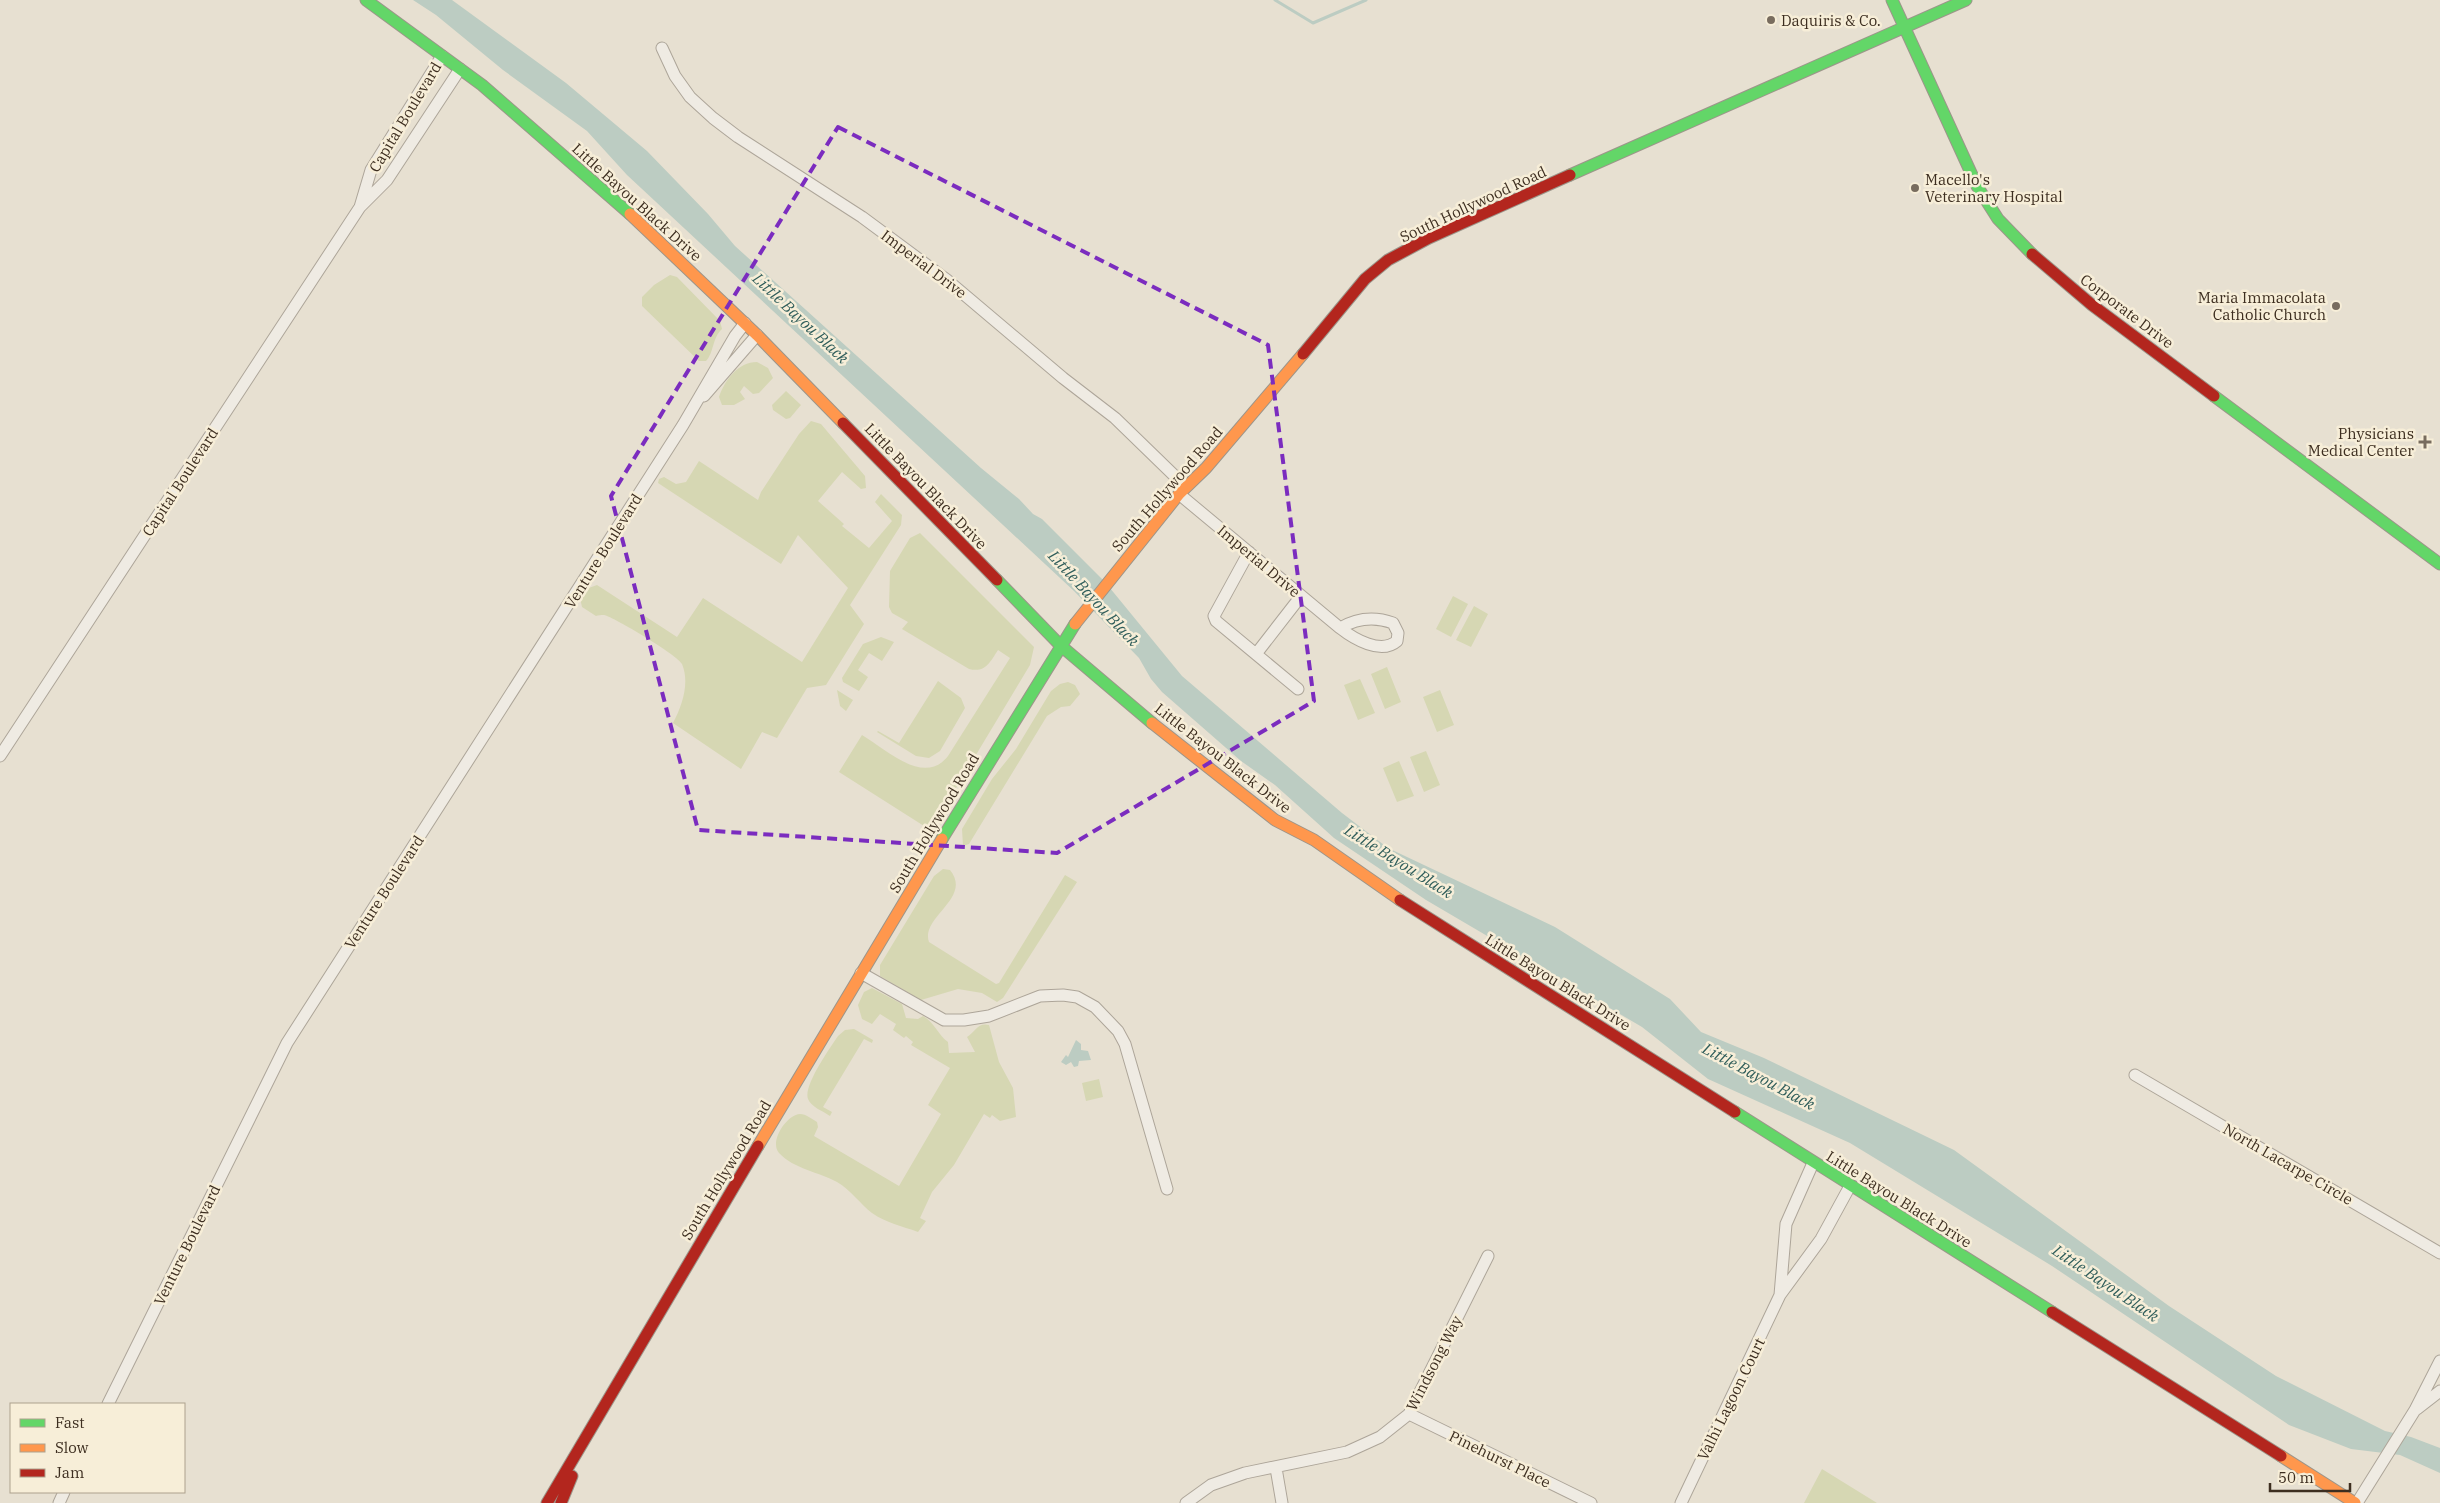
<svg xmlns="http://www.w3.org/2000/svg" width="2440" height="1503" viewBox="0 0 2440 1503" font-family="'IBM Plex Serif',serif">
<style>
.green{fill:#d6d7b3}
.water{fill:#bcccc2}
.lines{fill:none;stroke-linecap:round;stroke-linejoin:round}
.stream{stroke:#bcccc2;stroke-width:3}
.street-casing{stroke:#ada599;stroke-width:13}
.fast-casing{stroke:#9c958a;stroke-width:13}
.slow-casing{stroke:#9c958a;stroke-width:13}
.jam-casing{stroke:#9c958a;stroke-width:13}
.street{stroke:#efebe3;stroke-width:11}
.fast{stroke:#63d668;stroke-width:11}
.slow{stroke:#ff974d;stroke-width:11}
.jam{stroke:#b3261e;stroke-width:11}
.marked{fill:none;stroke:#7b2cbf;stroke-width:4;stroke-dasharray:10 6;stroke-linejoin:round}
.poi-dot{fill:#786c5e;stroke:#f7eed8;stroke-width:2}
.labels{text-anchor:middle;dominant-baseline:central;stroke-width:5;stroke-linejoin:round;paint-order:stroke}
.poi-label{font-size:15px;fill:#3d2e20;stroke:#f7eed8;text-anchor:start}
.street-label{font-size:15px;fill:#3d2e20;stroke:#f7eed8}
.water-label{font-size:16px;font-style:italic;fill:#2f5d5a;stroke:#f7eed8}
</style>
<rect width="100%" height="100%" fill="#e7e0d1"/>
<path class="green" d="M 670,275 L 677,277 L 720,321 L 722,329 C 712,338 714,353 706,361 L 699,361 L 642,306 L 642,297 L 654,285 Z
M 757,362 L 768,368 L 773,378 L 759,393 L 753,394 L 744,386 L 740,392 L 745,399 L 734,405 L 722,405 L 719,397 C 725,380 738,362 757,362 Z
M 786,391 L 801,405 L 790,418 L 786,419 L 773,410 L 772,405 Z
M 811,421 L 821,424 L 865,476 L 866,488 L 861,489 L 842,472 L 818,501 L 844,524 L 842,526 L 869,548 L 892,521 L 875,502 L 881,494 L 902,515 L 901,525 L 850,605 L 864,624 L 826,685 L 807,688 L 777,738 L 762,732 L 741,769 L 673,723 C 682,706 690,683 682,664 C 679,656 614,617 604,615 C 601,615 598,615 596,616 L 582,607 L 580,598 L 586,589 L 597,585 L 677,637 L 703,598 L 802,662 L 848,588 L 798,535 L 781,564 L 658,483 L 659,479 L 664,477 L 676,484 L 686,482 L 699,461 L 758,500 L 761,492 L 799,434 Z
M 920,533 L 1034,647 L 1030,665 L 932,828 L 924,826 L 839,772 L 862,735 C 886,749 924,787 948,756 L 1010,658 L 998,650 C 990,662 986,673 969,669 L 902,629 L 908,622 L 892,613 L 889,607 L 890,571 L 910,538 Z
M 1453,596 L 1468,604 L 1451,637 L 1436,629 Z
M 1474,606 L 1488,614 L 1471,647 L 1456,640 Z
M 881,637 L 894,642 L 882,661 L 869,653 L 858,670 L 868,677 L 859,691 L 843,682 L 842,678 L 863,644 Z
M 1387,667 L 1401,702 L 1385,709 L 1371,674 Z
M 1360,679 L 1375,713 L 1358,720 L 1344,685 Z
M 938,681 L 961,698 L 965,708 L 940,751 L 929,758 L 916,756 L 877,732 L 878,731 L 899,743 Z
M 1068,682 L 1075,685 L 1080,694 L 1070,706 L 1061,707 L 1047,716 L 969,844 L 963,846 L 962,829 L 992,779 L 1016,749 L 1051,691 L 1060,684 Z
M 837,690 L 853,700 L 846,711 L 840,706 Z
M 1440,690 L 1454,725 L 1437,732 L 1423,697 Z
M 1426,751 L 1440,785 L 1424,792 L 1410,757 Z
M 1399,761 L 1414,796 L 1397,802 L 1383,768 Z
M 943,869 L 950,870 C 973,898 920,917 929,942 L 996,984 L 999,983 L 1065,875 L 1077,882 L 1003,998 L 997,1002 L 982,993 L 958,989 L 921,1000 L 880,976 L 880,965 L 934,876 Z
M 872,988 L 902,1004 L 906,1018 L 918,1019 L 923,1016 C 935,1023 938,1035 948,1042 L 949,1053 L 975,1052 L 967,1037 C 975,1032 978,1022 989,1025 L 999,1062 L 1013,1088 L 1016,1117 L 1000,1121 L 992,1115 L 990,1118 L 984,1114 L 954,1165 L 932,1192 L 920,1218 L 926,1221 L 918,1232 C 902,1226 886,1223 872,1213 C 860,1204 851,1190 837,1182 C 819,1172 794,1169 779,1153 C 769,1142 786,1115 800,1114 C 806,1114 812,1119 817,1122 L 818,1127 L 814,1136 L 899,1186 L 941,1114 L 928,1105 L 950,1068 L 911,1045 L 913,1042 L 906,1036 L 904,1038 L 893,1030 L 896,1024 L 880,1014 L 872,1024 L 862,1019 L 858,1005 L 864,992 Z
M 854,1029 L 873,1040 L 872,1043 L 864,1039 L 823,1107 L 832,1112 L 830,1116 C 823,1111 811,1107 808,1099 C 803,1086 830,1048 838,1036 L 845,1030 Z
M 1099,1079 L 1103,1097 L 1086,1101 L 1082,1083 Z
M 1822,1469 L 1877,1503 L 1804,1503 Z"/>
<path class="water" d="M 413,0 L 452,0 L 566,83 L 647,151 L 708,214 L 735,246 L 981,468 L 1019,499 L 1033,514 L 1042,519 L 1105,582 L 1182,676 L 1342,813 L 1388,848 L 1555,927 L 1670,999 L 1701,1032 L 1764,1058 L 1954,1150 L 2169,1306 L 2276,1376 L 2385,1431 L 2411,1437 L 2440,1448 L 2440,1473 L 2400,1455 L 2351,1449 L 2289,1425 L 2052,1266 L 1850,1143 L 1708,1079 L 1642,1027 L 1426,900 L 1334,838 L 1275,785 L 1241,761 L 1162,692 L 1151,679 L 1139,658 L 1074,591 L 627,175 L 587,131 L 503,70 L 436,15 Z
M 1076,1040 L 1081,1044 L 1081,1050 L 1088,1051 L 1091,1060 L 1079,1061 L 1078,1066 L 1074,1067 L 1071,1062 L 1066,1065 L 1061,1062 L 1066,1055 L 1068,1057 Z"/>
<g class="lines">
<path class="stream" d="M 1275,0 L 1313,23 L 1366,0"/>
<defs>
<path id="street" d="M 662,48 L 675,76 L 690,97 L 713,118 L 738,137 L 862,217 L 947,280 L 1063,378 L 1115,418 L 1185,486
M 442,56 L 371,170 L 360,207 L 387,180 L 460,69
M 704,396 L 757,335
M 1179,494 L 1340,628 C 1354,639 1381,655 1397,641 L 1398,633 L 1393,623 C 1374,616 1357,618 1340,628
M 1249,552 L 1214,616 L 1216,621 L 1298,689
M 1256,654 L 1301,596
M 0,756 L 360,207
M 861,973 L 944,1020 L 964,1020 L 989,1016 L 1040,996 L 1063,995 L 1077,997 L 1095,1007 L 1118,1031 L 1125,1044 L 1167,1189
M 2135,1075 L 2440,1253
M 1780,1295 L 1786,1224 L 1813,1163
M 108,1404 L 287,1043 L 683,425 L 735,336 L 745,323
M 2417,1409 L 2440,1391
M 1409,1414 L 1591,1503
M 1276,1468 L 1282,1503
M 59,1503 L 64,1492
M 1186,1503 L 1211,1485 L 1245,1473 L 1347,1452 L 1380,1437 L 1409,1414 L 1488,1256
M 1681,1503 L 1780,1295 L 1821,1239 L 1850,1186
M 2357,1503 L 2415,1410 L 2440,1361"/>
<path id="fast" d="M 366,0 L 482,85 L 630,214
M 1892,0 L 1977,186 L 1998,219 L 2032,254
M 1570,175 L 1966,0
M 2214,396 L 2440,564
M 997,580 L 1060,645 L 1152,723
M 942,839 L 1075,624
M 1735,1112 L 2052,1312"/>
<path id="slow" d="M 630,214 L 757,335 L 843,423
M 1075,624 L 1179,494 L 1206,468 L 1303,354
M 1152,723 L 1275,820 L 1314,840 L 1400,900
M 758,1146 L 942,839
M 2281,1456 L 2355,1503"/>
<path id="jam" d="M 2032,254 L 2092,305 L 2214,396
M 1303,354 L 1365,279 L 1388,260 L 1429,238 L 1570,175
M 843,423 L 997,580
M 1400,900 L 1735,1112
M 2052,1312 L 2281,1456
M 547,1503 L 758,1146
M 561,1503 L 572,1476"/>
</defs>
<use href="#street" class="street-casing"/>
<use href="#fast" class="fast-casing"/>
<use href="#slow" class="slow-casing"/>
<use href="#jam" class="jam-casing"/>
<use href="#street" class="street"/>
<use href="#fast" class="fast"/>
<use href="#slow" class="slow"/>
<use href="#jam" class="jam"/>
</g>
<path class="marked" d="M 838,127 L 1268,345 L 1314,701 L 1057,853 L 698,830 L 611,496 Z"/>
<g class="poi-dot">
<circle cx="1771" cy="20" r="5"/>
<circle cx="1915" cy="188" r="5"/>
<circle cx="2336" cy="306" r="5"/>
<path d="M2422.5 434.5h5v5h5v5h-5v5h-5v-5h-5v-5h5z"/>
</g>
<g class="labels">
<g class="poi-label">
<text x="1781" y="20">Daquiris &amp; Co.</text>
<text x="1925" y="179">Macello's<tspan x="1925" dy="17">Veterinary Hospital</tspan></text>
<text x="2326" y="297" text-anchor="end">Maria Immacolata<tspan x="2326" dy="17">Catholic Church</tspan></text>
<text x="2414" y="433" text-anchor="end">Physicians<tspan x="2414" dy="17">Medical Center</tspan></text>
</g>
<g class="street-label">
<text transform="translate(405 117) rotate(-59)">Capital Boulevard</text>
<text transform="translate(637 202) rotate(42)">Little Bayou Black Drive</text>
<text transform="translate(1473 204) rotate(-25)">South Hollywood Road</text>
<text transform="translate(924 264) rotate(37)">Imperial Drive</text>
<text transform="translate(2127 311) rotate(37)">Corporate Drive</text>
<text transform="translate(180 482) rotate(-57)">Capital Boulevard</text>
<text transform="translate(926 486) rotate(46)">Little Bayou Black Drive</text>
<text transform="translate(1167 489) rotate(-49)">South Hollywood Road</text>
<text transform="translate(603 551) rotate(-58)">Venture Boulevard</text>
<text transform="translate(1259 561) rotate(40)">Imperial Drive</text>
<text transform="translate(1223 758) rotate(38)">Little Bayou Black Drive</text>
<text transform="translate(934 823) rotate(-59)">South Hollywood Road</text>
<text transform="translate(384 892) rotate(-57)">Venture Boulevard</text>
<text transform="translate(1558 982) rotate(32)">Little Bayou Black Drive</text>
<text transform="translate(2288 1164) rotate(30)">North Lacarpe Circle</text>
<text transform="translate(726 1170) rotate(-59)">South Hollywood Road</text>
<text transform="translate(1899 1199) rotate(32)">Little Bayou Black Drive</text>
<text transform="translate(187 1245) rotate(-64)">Venture Boulevard</text>
<text transform="translate(1434 1363) rotate(-63)">Windsong Way</text>
<text transform="translate(1731 1399) rotate(-64)">Valhi Lagoon Court</text>
<text transform="translate(1500 1459) rotate(26)">Pinehurst Place</text>
</g>
<g class="water-label">
<text transform="translate(801 318) rotate(43)">Little Bayou Black</text>
<text transform="translate(1094 598) rotate(47)">Little Bayou Black</text>
<text transform="translate(1399 861) rotate(32)">Little Bayou Black</text>
<text transform="translate(1759 1076) rotate(28)">Little Bayou Black</text>
<text transform="translate(2106 1283) rotate(34)">Little Bayou Black</text>
</g>
</g>
<rect x="10" y="1403" width="175" height="90" fill="#f7eed8" stroke="#ada18e"/>
<rect x="20" y="1419" width="25" height="8" fill="#63d668" stroke="#ada18e"/>
<text x="55" y="1428" font-size="15" fill="#3d2e20">Fast</text>
<rect x="20" y="1444" width="25" height="8" fill="#ff974d" stroke="#ada18e"/>
<text x="55" y="1453" font-size="15" fill="#3d2e20">Slow</text>
<rect x="20" y="1469" width="25" height="8" fill="#b3261e" stroke="#ada18e"/>
<text x="55" y="1478" font-size="15" fill="#3d2e20">Jam</text>
<path d="M2270 1483v8h80v-8" fill="none" stroke="#3d2e20" stroke-width="2.5"/>
<text x="2278" y="1483" font-size="15" fill="#3d2e20" stroke="#f7eed8" stroke-width="4" paint-order="stroke">50 m</text>
</svg>
